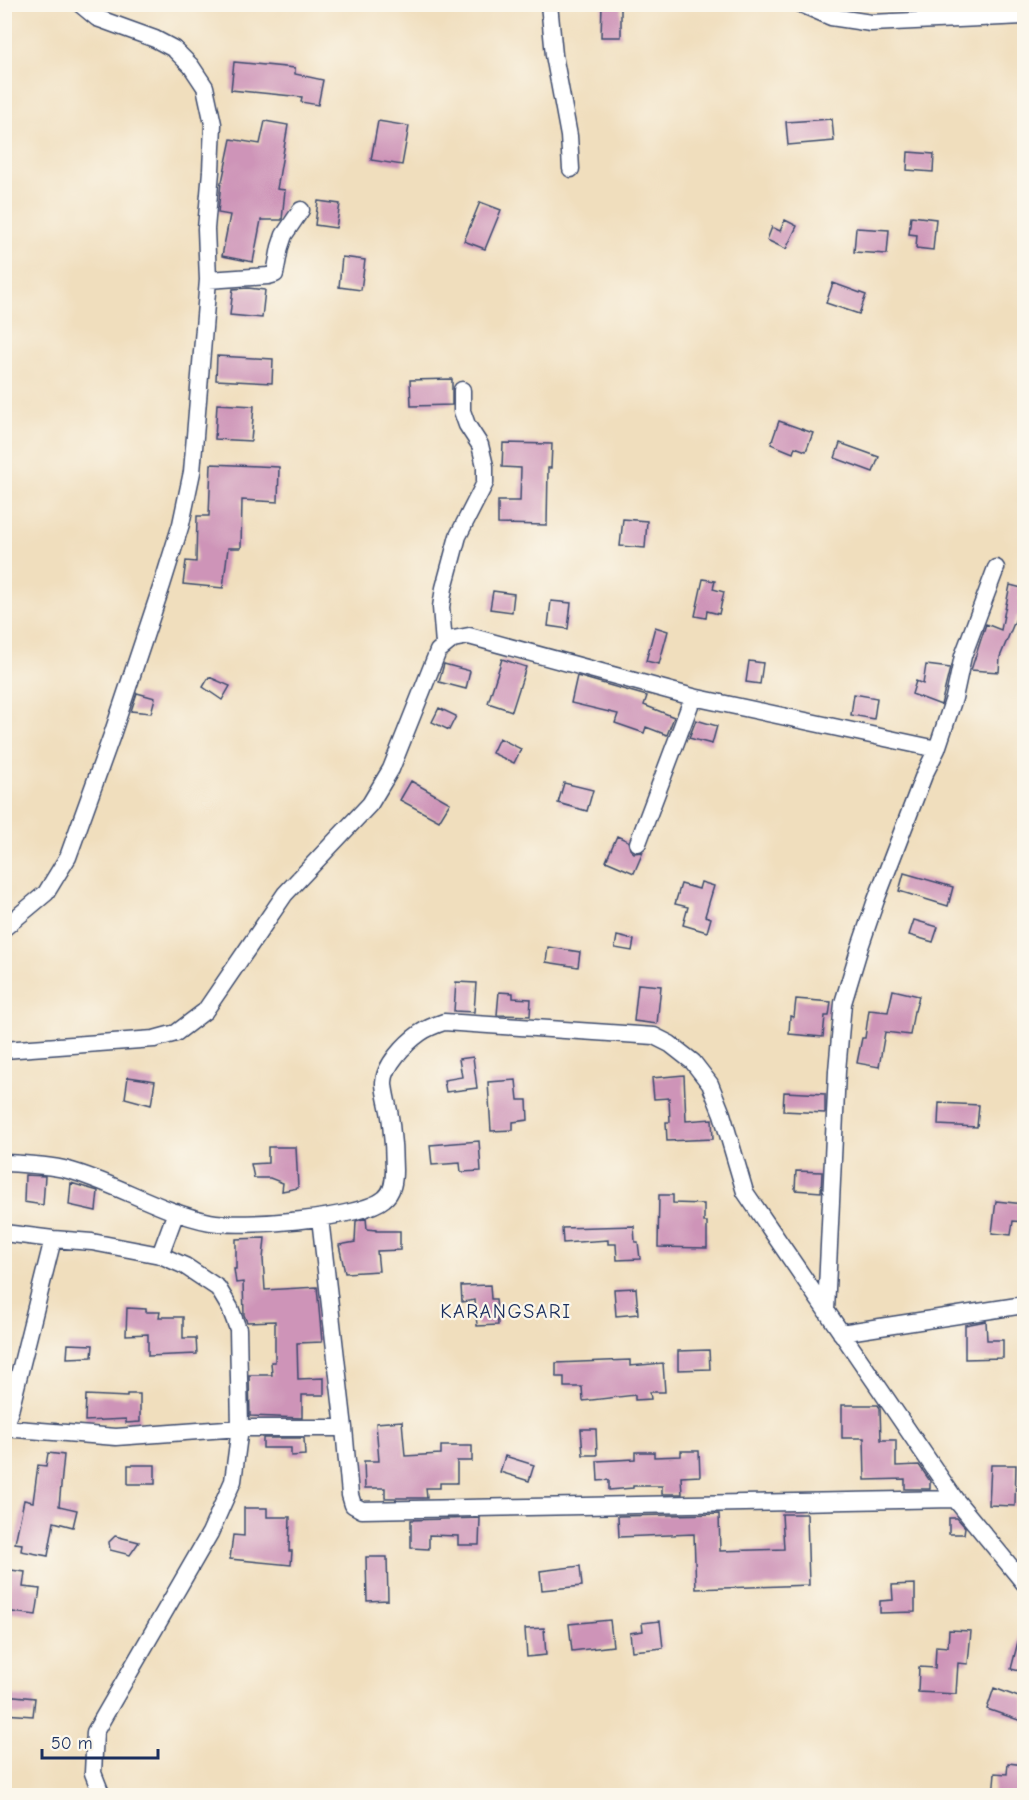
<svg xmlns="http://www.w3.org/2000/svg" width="1029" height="1800" viewBox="0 0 1029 1800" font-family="'Comic Neue',sans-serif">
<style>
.building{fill:#ce94b8}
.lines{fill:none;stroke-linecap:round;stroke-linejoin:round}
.minor-casing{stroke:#3b496c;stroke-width:19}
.minor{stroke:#fff;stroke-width:16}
.labels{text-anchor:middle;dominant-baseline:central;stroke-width:4.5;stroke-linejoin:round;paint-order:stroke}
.quarter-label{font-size:20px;letter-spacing:1.5px;fill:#1b2f5e;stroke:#fbf7ec}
</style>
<rect width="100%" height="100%" fill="#fbf7ec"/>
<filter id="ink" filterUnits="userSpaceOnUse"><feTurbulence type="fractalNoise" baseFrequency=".0167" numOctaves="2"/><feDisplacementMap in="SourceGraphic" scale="12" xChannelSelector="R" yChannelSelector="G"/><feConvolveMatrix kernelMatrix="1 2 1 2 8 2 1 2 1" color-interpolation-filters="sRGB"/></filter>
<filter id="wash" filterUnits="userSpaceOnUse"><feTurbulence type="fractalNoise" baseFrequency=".008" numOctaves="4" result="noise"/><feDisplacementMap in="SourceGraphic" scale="24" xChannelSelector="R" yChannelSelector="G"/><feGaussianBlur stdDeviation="1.35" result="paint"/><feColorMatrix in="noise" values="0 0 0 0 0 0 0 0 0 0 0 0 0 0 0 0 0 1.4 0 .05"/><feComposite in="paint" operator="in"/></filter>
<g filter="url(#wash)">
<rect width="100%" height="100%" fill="#f0debd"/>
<g id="blocks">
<path class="building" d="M 602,4 L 621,4 L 621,37 L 601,37 Z
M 234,62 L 295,68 L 295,74 L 323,80 L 318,105 L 301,102 L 302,97 L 231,90 Z
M 832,119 L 834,141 L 788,145 L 786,122 Z
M 265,121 L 288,125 L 277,189 L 285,190 L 282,220 L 261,220 L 253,262 L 222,256 L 230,215 L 218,213 L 221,182 L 222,182 L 231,139 L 260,144 Z
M 378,121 L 409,126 L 402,165 L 371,160 Z
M 908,152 L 934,154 L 933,172 L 907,170 Z
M 318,201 L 340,204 L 336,228 L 315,225 Z
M 480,202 L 501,210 L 485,249 L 464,241 Z
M 911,216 L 936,219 L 933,250 L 916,248 L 917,235 L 909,234 Z
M 785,220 L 797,226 L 786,249 L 767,240 L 772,227 L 780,231 Z
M 856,228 L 889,230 L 887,254 L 854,252 Z
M 342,257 L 365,260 L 361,290 L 339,287 Z
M 833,283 L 866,295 L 859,314 L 826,303 Z
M 248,288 L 265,290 L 262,318 L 230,315 L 233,289 Z
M 217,356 L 273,359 L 272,383 L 216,380 Z
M 452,379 L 452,405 L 411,406 L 410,380 Z
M 217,404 L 254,406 L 251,441 L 215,439 Z
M 779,421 L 813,433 L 806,451 L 795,447 L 793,453 L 771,444 Z
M 503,443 L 552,444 L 551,468 L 548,468 L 547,525 L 498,524 L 498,501 L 520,501 L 521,468 L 502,467 Z
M 840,443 L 879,457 L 873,472 L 835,458 Z
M 211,464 L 279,467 L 278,502 L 242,500 L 241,548 L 228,548 L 223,588 L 183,584 L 186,561 L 196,562 L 197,516 L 209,516 Z
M 623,519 L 647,521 L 645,548 L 620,546 Z
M 703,579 L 715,581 L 713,589 L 724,592 L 719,614 L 707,611 L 706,618 L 695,616 Z
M 1010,585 L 1022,588 L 1019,600 L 1024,601 L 1024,618 L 1017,616 L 1000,657 L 999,672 L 971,670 L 986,624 L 1001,630 Z
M 493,591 L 514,594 L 512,612 L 490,609 Z
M 551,601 L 571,603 L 568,629 L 548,626 Z
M 655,627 L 668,631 L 659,664 L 646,661 Z
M 502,659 L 526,667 L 512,711 L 488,703 Z
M 749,661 L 763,663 L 760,684 L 746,682 Z
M 444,664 L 470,671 L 466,689 L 439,682 Z
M 926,665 L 950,668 L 941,705 L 912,694 L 916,681 L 923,684 Z
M 577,676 L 647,696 L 644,705 L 674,717 L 667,735 L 646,727 L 644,733 L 615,723 L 618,714 L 571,703 Z
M 209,677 L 230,686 L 222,700 L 203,687 Z
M 137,693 L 155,698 L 151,713 L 131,711 Z
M 854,694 L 877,698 L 874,719 L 851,715 Z
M 439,708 L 456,716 L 449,730 L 432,722 Z
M 696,720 L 717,726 L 712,744 L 689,738 Z
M 499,738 L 521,749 L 514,763 L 492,753 Z
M 411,781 L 450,803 L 439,821 L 400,800 Z
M 564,783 L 593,790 L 587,811 L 558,803 Z
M 617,836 L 628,841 L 630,849 L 634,853 L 643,852 L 634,873 L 606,861 Z
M 904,873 L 953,887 L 948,906 L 899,891 Z
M 701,882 L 714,886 L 705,916 L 711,918 L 707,932 L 683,925 L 688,907 L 675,904 L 681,884 L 699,889 Z
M 914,920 L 938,927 L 933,942 L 909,935 Z
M 617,936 L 634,940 L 632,951 L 615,948 Z
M 548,947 L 580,952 L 578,967 L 546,962 Z
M 456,982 L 476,983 L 474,1012 L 454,1011 Z
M 638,984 L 661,986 L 657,1024 L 634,1021 Z
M 893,990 L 919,996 L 915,1011 L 914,1011 L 910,1035 L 885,1032 L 879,1067 L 857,1063 L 862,1038 L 865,1038 L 869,1010 L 888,1012 Z
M 499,992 L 513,993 L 513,998 L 531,999 L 530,1016 L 497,1015 Z
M 796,999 L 831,1002 L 829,1016 L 825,1016 L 823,1037 L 789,1034 L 790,1016 L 794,1017 Z
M 473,1057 L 477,1088 L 446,1092 L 444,1080 L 462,1077 L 459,1059 Z
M 684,1075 L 686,1121 L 712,1119 L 713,1139 L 667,1141 L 666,1122 L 670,1122 L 669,1098 L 654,1099 L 652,1078 Z
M 128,1077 L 155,1081 L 151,1105 L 125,1098 Z
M 516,1080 L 518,1100 L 527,1100 L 528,1120 L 513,1122 L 513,1130 L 491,1131 L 488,1082 Z
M 784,1092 L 825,1094 L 825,1113 L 783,1111 Z
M 939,1103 L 979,1105 L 977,1127 L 938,1125 Z
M 479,1141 L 481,1171 L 461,1172 L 460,1163 L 432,1165 L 430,1145 Z
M 268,1147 L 296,1147 L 298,1188 L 282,1191 L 283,1183 L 270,1178 L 254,1178 L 251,1164 L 268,1163 Z
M 796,1171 L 822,1172 L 821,1192 L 795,1190 Z
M 25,1175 L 45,1176 L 43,1205 L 24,1202 Z
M 71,1183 L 98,1191 L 96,1211 L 69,1205 Z
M 659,1195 L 673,1195 L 673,1203 L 704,1204 L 704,1222 L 707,1222 L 707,1248 L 658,1247 Z
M 996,1201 L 1024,1204 L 1024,1222 L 1013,1221 L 1011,1235 L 992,1233 Z
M 366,1218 L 367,1229 L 376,1230 L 376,1231 L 400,1231 L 400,1250 L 377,1251 L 379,1271 L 345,1273 L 339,1245 L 355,1242 L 356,1221 Z
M 634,1226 L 635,1242 L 638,1242 L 640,1259 L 617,1260 L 616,1244 L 608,1244 L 608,1240 L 563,1243 L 562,1228 Z
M 265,1238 L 263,1259 L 265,1290 L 317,1287 L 322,1342 L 297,1343 L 298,1379 L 324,1378 L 324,1395 L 302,1395 L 302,1418 L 250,1416 L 249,1375 L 272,1375 L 271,1362 L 275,1362 L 275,1321 L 247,1322 L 244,1315 L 243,1282 L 236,1283 L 234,1269 L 236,1269 L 236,1239 Z
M 490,1285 L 491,1299 L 496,1299 L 498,1325 L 477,1326 L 475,1300 L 462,1302 L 461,1286 Z
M 636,1288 L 638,1314 L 616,1316 L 614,1289 Z
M 127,1308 L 146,1309 L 146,1312 L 160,1312 L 159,1317 L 183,1317 L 183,1338 L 196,1338 L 197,1354 L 148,1356 L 148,1334 L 126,1335 Z
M 986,1321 L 987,1340 L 1003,1340 L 1003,1358 L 965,1359 L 965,1325 Z
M 68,1344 L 93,1345 L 92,1357 L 67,1358 Z
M 709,1350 L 710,1369 L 678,1370 L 678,1351 Z
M 630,1360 L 630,1366 L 663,1363 L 665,1392 L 650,1392 L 651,1399 L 635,1400 L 635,1395 L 583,1401 L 582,1387 L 564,1387 L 564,1377 L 556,1377 L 556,1363 Z
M 127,1394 L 140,1394 L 140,1422 L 126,1423 L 126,1419 L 85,1421 L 86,1395 L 127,1397 Z
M 842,1405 L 878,1405 L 880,1408 L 881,1440 L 896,1440 L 896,1466 L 919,1465 L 930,1481 L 930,1489 L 905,1489 L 905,1479 L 865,1480 L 864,1438 L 842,1438 Z
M 402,1421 L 405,1456 L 441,1454 L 441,1446 L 472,1446 L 472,1461 L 457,1461 L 457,1483 L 440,1483 L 440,1488 L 426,1488 L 427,1498 L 385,1498 L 385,1488 L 365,1488 L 364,1461 L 379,1461 L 376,1423 Z
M 581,1429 L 596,1429 L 597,1455 L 583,1455 Z
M 263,1438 L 304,1438 L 305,1455 L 291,1456 L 291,1448 L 263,1448 Z
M 681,1451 L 699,1451 L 700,1476 L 681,1477 L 682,1494 L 662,1494 L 662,1486 L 633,1486 L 633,1488 L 609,1490 L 609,1480 L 598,1481 L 597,1461 L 635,1459 L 635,1452 L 654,1452 L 654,1457 L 681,1456 Z
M 48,1453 L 64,1455 L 59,1506 L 77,1510 L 73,1527 L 54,1522 L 48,1556 L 21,1551 L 22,1544 L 15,1543 L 24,1500 L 33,1502 L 38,1465 L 46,1466 Z
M 505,1456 L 534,1465 L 529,1481 L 500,1472 Z
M 128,1465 L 155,1465 L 155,1484 L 128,1484 Z
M 991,1465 L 1016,1465 L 1015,1506 L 989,1505 Z
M 244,1508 L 267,1508 L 267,1517 L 290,1517 L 289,1551 L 292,1551 L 291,1565 L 230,1559 L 233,1535 L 244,1536 Z
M 719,1514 L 720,1551 L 784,1549 L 782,1514 L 807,1514 L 809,1585 L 696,1589 L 694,1534 L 619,1537 L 618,1516 Z
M 480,1518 L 479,1545 L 458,1545 L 458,1536 L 429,1535 L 429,1549 L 411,1548 L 411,1520 Z
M 949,1518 L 957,1518 L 965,1527 L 964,1534 L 949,1534 Z
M 115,1536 L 139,1542 L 130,1555 L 110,1550 L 109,1542 Z
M 366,1557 L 387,1557 L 388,1600 L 367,1601 Z
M 580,1566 L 582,1586 L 542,1590 L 540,1571 Z
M 11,1570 L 25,1572 L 23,1587 L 40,1589 L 36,1615 L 4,1611 L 4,1596 L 9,1596 Z
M 915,1584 L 915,1612 L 880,1613 L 880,1601 L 893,1600 L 892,1585 Z
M 610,1620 L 613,1646 L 572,1651 L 569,1624 Z
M 660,1621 L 663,1648 L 632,1651 L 630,1633 L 643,1631 L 642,1623 Z
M 544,1628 L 546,1655 L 527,1657 L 525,1629 Z
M 949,1630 L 971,1631 L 968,1664 L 958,1663 L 956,1694 L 918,1692 L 919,1667 L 935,1668 L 936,1646 L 948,1647 Z
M 1020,1634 L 1024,1634 L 1024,1672 L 1011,1669 Z
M 994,1688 L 1024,1699 L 1024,1722 L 987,1709 Z
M 4,1695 L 35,1698 L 33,1716 L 4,1714 Z
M 1008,1763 L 1024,1765 L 1024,1796 L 993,1796 L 995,1773 L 1007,1774 Z"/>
</g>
</g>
<g filter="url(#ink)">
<use href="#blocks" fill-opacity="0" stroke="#3b496c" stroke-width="1.5"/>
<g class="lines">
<defs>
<path id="minor" d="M 549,4 L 554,55 L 569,136 L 571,169
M 801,4 L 831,17 L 871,23 L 1024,16
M 208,280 L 268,276 L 275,274 L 280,247 L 284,235 L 301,210
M 444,644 L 441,607 L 444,588 L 458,536 L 485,483 L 485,466 L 480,445 L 467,425 L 462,411 L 462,390
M 937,749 L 954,698 L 963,656 L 996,568
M 638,843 L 693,697
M 4,928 L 46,893 L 68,857 L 112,735 L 162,585 L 181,524 L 192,472 L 208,280 L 206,229 L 211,171 L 213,124 L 205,87 L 191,66 L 174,49 L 155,39 L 97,18 L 80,4
M 4,1050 L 154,1039 L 176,1033 L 205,1011 L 285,894 L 370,804 L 391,769 L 438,651 L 453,639 L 469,636 L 693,697 L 937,749 L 924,775 L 876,900 L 859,950 L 843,1003 L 837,1071 L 826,1311
M 4,1163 C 25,1164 48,1165 68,1170 C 116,1183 160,1212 210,1222 C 241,1228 360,1219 384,1199 C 393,1192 394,1181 394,1170 C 394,1155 393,1139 391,1124 C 390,1111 385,1097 384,1084 C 383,1066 406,1043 420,1033 C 427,1028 435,1025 444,1022 L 654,1036 L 670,1044 L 693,1062 L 710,1084 L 722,1114 L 745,1192 L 955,1499 L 1024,1583
M 320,1218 L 344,1428 L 350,1495 L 353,1505 L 362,1510 L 955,1499
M 4,1233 L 53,1239 L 92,1242 L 160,1255 L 185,1266 L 218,1288 L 230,1308 L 238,1329 L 240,1428 L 233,1481 L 210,1533 L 95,1732 L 93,1773 L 102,1796
M 160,1255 L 176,1212
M 841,1333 L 1024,1305
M 4,1427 L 10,1411 L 53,1239
M 4,1428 L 116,1437 L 240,1428 L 344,1428"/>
</defs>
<use href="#minor" class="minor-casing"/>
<use href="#minor" class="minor"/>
</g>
</g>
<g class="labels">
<g class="quarter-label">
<text x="506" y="1311">KARANGSARI</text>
</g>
</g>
<rect width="1029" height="1800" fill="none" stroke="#fbf7ec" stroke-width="24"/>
<path d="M42 1749v9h116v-9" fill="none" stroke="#1b2f5e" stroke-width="3"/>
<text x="51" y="1749" font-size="18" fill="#1b2f5e" stroke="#fbf7ec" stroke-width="4.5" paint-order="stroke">50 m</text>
</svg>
